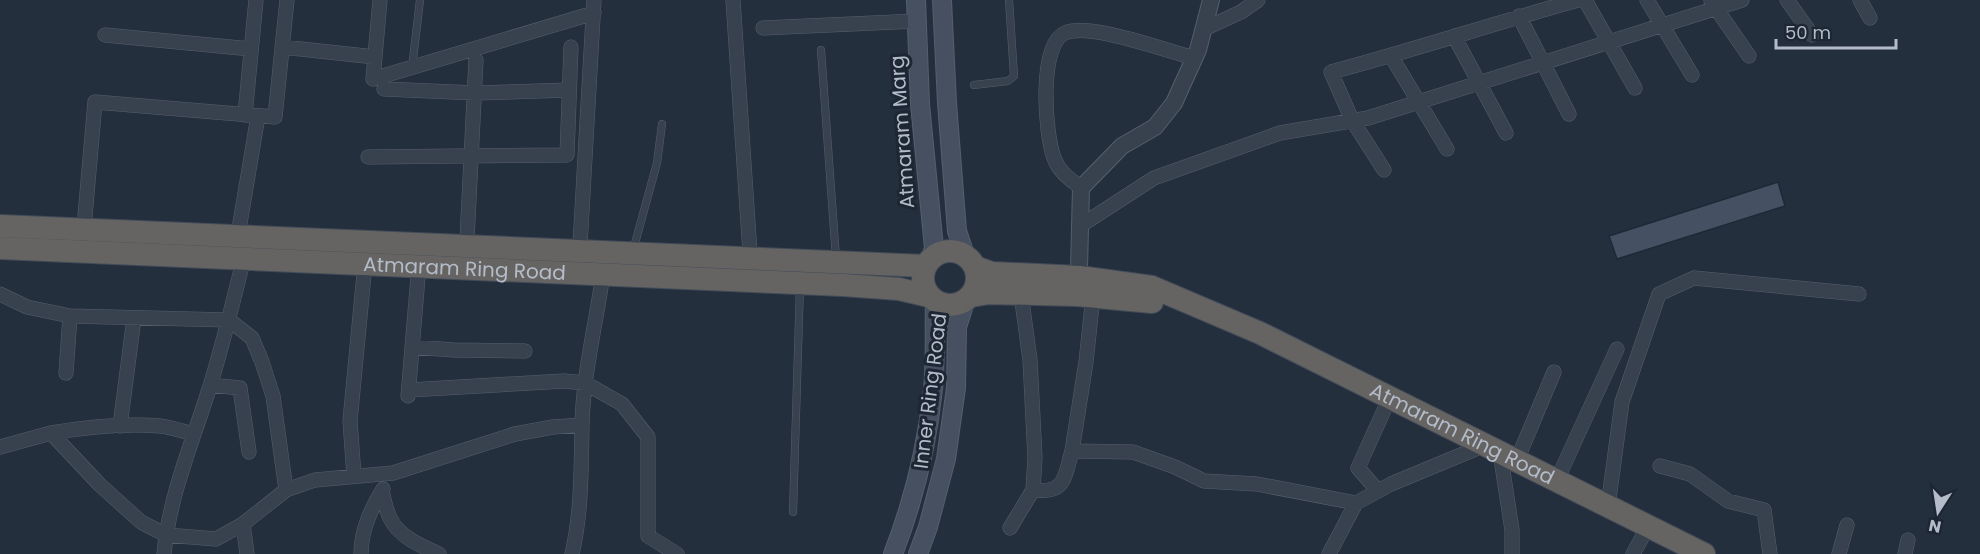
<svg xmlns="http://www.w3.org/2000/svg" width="1980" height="554" viewBox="0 0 1980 554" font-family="Poppins,sans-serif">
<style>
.building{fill:#455162;stroke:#1f2835;stroke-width:1.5}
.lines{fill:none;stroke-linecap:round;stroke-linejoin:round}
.service-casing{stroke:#565f6c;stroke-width:8}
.minor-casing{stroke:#565f6c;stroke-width:15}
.tertiary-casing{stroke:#565f6c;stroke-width:18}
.secondary-casing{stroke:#565f6c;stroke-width:20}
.trunk-casing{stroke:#434c59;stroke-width:24}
.service{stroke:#38414e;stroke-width:7}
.minor{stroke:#38414e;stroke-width:14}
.tertiary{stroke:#38414e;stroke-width:16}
.secondary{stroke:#465061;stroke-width:18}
.trunk{stroke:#656462;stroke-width:22}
.labels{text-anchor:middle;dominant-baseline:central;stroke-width:6;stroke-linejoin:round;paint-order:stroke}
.street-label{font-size:20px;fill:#b4bcc9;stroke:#1d2633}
</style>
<rect width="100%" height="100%" fill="#242f3e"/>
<path class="building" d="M 1778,182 L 1785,206 L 1617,259 L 1609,236 Z"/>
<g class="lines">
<defs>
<path id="service" d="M 821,50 L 836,258
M 412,68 L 420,0
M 974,85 L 1008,81 L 1014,76 L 1009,0
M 634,247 L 657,163 L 662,124
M 793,512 L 800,286"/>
<path id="minor" d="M 380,0 L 373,79 L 594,13
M 733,0 L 750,253
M 1585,0 L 1635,88
M 1647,0 L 1692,75
M 1787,0 L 1812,35
M 1860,0 L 1870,18
M 1711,1 L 1749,56
M 1519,16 L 1569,114
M 763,28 L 917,21
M 1204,29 L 1241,12 L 1258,0
M 105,35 L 251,49
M 1454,36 L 1506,133
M 282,47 L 375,57
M 1391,56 L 1447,149
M 384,89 L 476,93 L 569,90
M 245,115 L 256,0
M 368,157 L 567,155 L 571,47
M 1384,170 L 1352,120 L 1331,72 C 1414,50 1495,23 1578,0
M 1081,188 C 1070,179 1059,172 1054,158 C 1045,134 1038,45 1065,33 C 1089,22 1167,51 1194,58
M 85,216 L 95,102 L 275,117 L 287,0
M 1080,226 L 1154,178 L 1280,133 L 1368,118 L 1742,0
M 239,229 L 258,116
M 467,239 L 476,60
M 580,245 L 594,0
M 0,294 L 27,307 L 70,316 L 229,320 L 252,338 L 262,362 L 273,396 L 286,490
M 412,347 L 454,350 L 525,351
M 66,373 L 70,316
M 210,385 L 240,388 L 249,452
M 409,390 L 564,381 L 585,383 L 622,404 L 648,437 L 648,536 L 677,554
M 408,396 L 418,277
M 120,426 L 133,326
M 51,433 C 87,427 124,423 160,426 C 171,427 182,431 193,434
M 0,447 L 51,433 L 100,485 L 141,522 L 166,535 L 216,539 L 243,524 L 286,490 L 315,480 L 393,473 L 515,434 L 553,427 L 582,425
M 1072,451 L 1086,362 L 1093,296
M 1500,452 L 1512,530 L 1512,554
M 1517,460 L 1554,372
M 1660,466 L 1690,474 L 1728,501 L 1764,510 L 1770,554
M 354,476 L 350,421 L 364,274
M 1557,480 L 1617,349
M 1033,490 C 1066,494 1064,478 1072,451 L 1133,452 L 1175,467 L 1204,481 L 1257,484 L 1356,503
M 382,491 C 384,499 386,510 390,518 C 399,537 421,546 439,554
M 1378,491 L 1358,468 L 1390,397
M 1608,506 L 1622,402 L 1659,294 L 1694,278 L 1859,294
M 243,524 L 247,554
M 1010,528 L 1033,490 L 1035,458 L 1030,360 L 1021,294
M 164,554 C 169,496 193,441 210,386 C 222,348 231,309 241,270
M 361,554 C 361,530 371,509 383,489
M 572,554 C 582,511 581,468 582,425 C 583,378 594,332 601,287
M 1329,554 L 1356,503 L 1391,484 L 1485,445
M 1633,554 L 1645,532
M 1839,554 L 1847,525
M 1905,554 L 1908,540"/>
<path id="tertiary" d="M 1079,268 L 1081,188 L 1122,146 L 1155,127 L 1174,103 L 1198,50 L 1211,0"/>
<path id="secondary" d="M 916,0 L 920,104 L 934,248 L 930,260
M 942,0 L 947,103 L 957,231 L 965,255
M 893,554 C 914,500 927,446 933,389 C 936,360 934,330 935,301
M 918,554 L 928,527 L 946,459 L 956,388 L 957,327 L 965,302"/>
<g id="trunk">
<path d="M 0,226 L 925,266"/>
<path id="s1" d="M 0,248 L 843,285 L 899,289 L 929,296"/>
<circle cx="950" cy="278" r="27"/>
<path id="s2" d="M 975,267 L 992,273 L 1079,277 L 1152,287 L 1260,333 L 1704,554"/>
<path d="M 971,296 L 989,293 L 1077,295 L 1152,302"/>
</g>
</defs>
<use href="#service" class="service-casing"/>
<use href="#minor" class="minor-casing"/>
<use href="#tertiary" class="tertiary-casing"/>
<use href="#secondary" class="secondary-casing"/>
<use href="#trunk" class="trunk-casing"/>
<use href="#service" class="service"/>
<use href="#minor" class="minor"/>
<use href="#tertiary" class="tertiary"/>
<use href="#secondary" class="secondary"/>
<use href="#trunk" class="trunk"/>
</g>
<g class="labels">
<g class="street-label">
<text transform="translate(902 132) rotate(-94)">Atmaram Marg</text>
<text stroke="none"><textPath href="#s1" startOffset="465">Atmaram Ring Road</textPath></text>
<text transform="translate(930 391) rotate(-83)">Inner Ring Road</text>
<text stroke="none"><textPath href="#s2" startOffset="522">Atmaram Ring Road</textPath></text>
</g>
</g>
<g transform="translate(1938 512) rotate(192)" stroke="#1d2633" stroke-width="4.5" paint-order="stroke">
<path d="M0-4.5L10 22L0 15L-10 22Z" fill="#b4bcc9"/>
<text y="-9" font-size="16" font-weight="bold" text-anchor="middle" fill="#b4bcc9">N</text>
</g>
<path d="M1776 39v9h120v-9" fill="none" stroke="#b4bcc9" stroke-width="3"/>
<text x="1785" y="39" font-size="18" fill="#b4bcc9" stroke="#1d2633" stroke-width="4.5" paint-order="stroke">50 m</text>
</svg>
